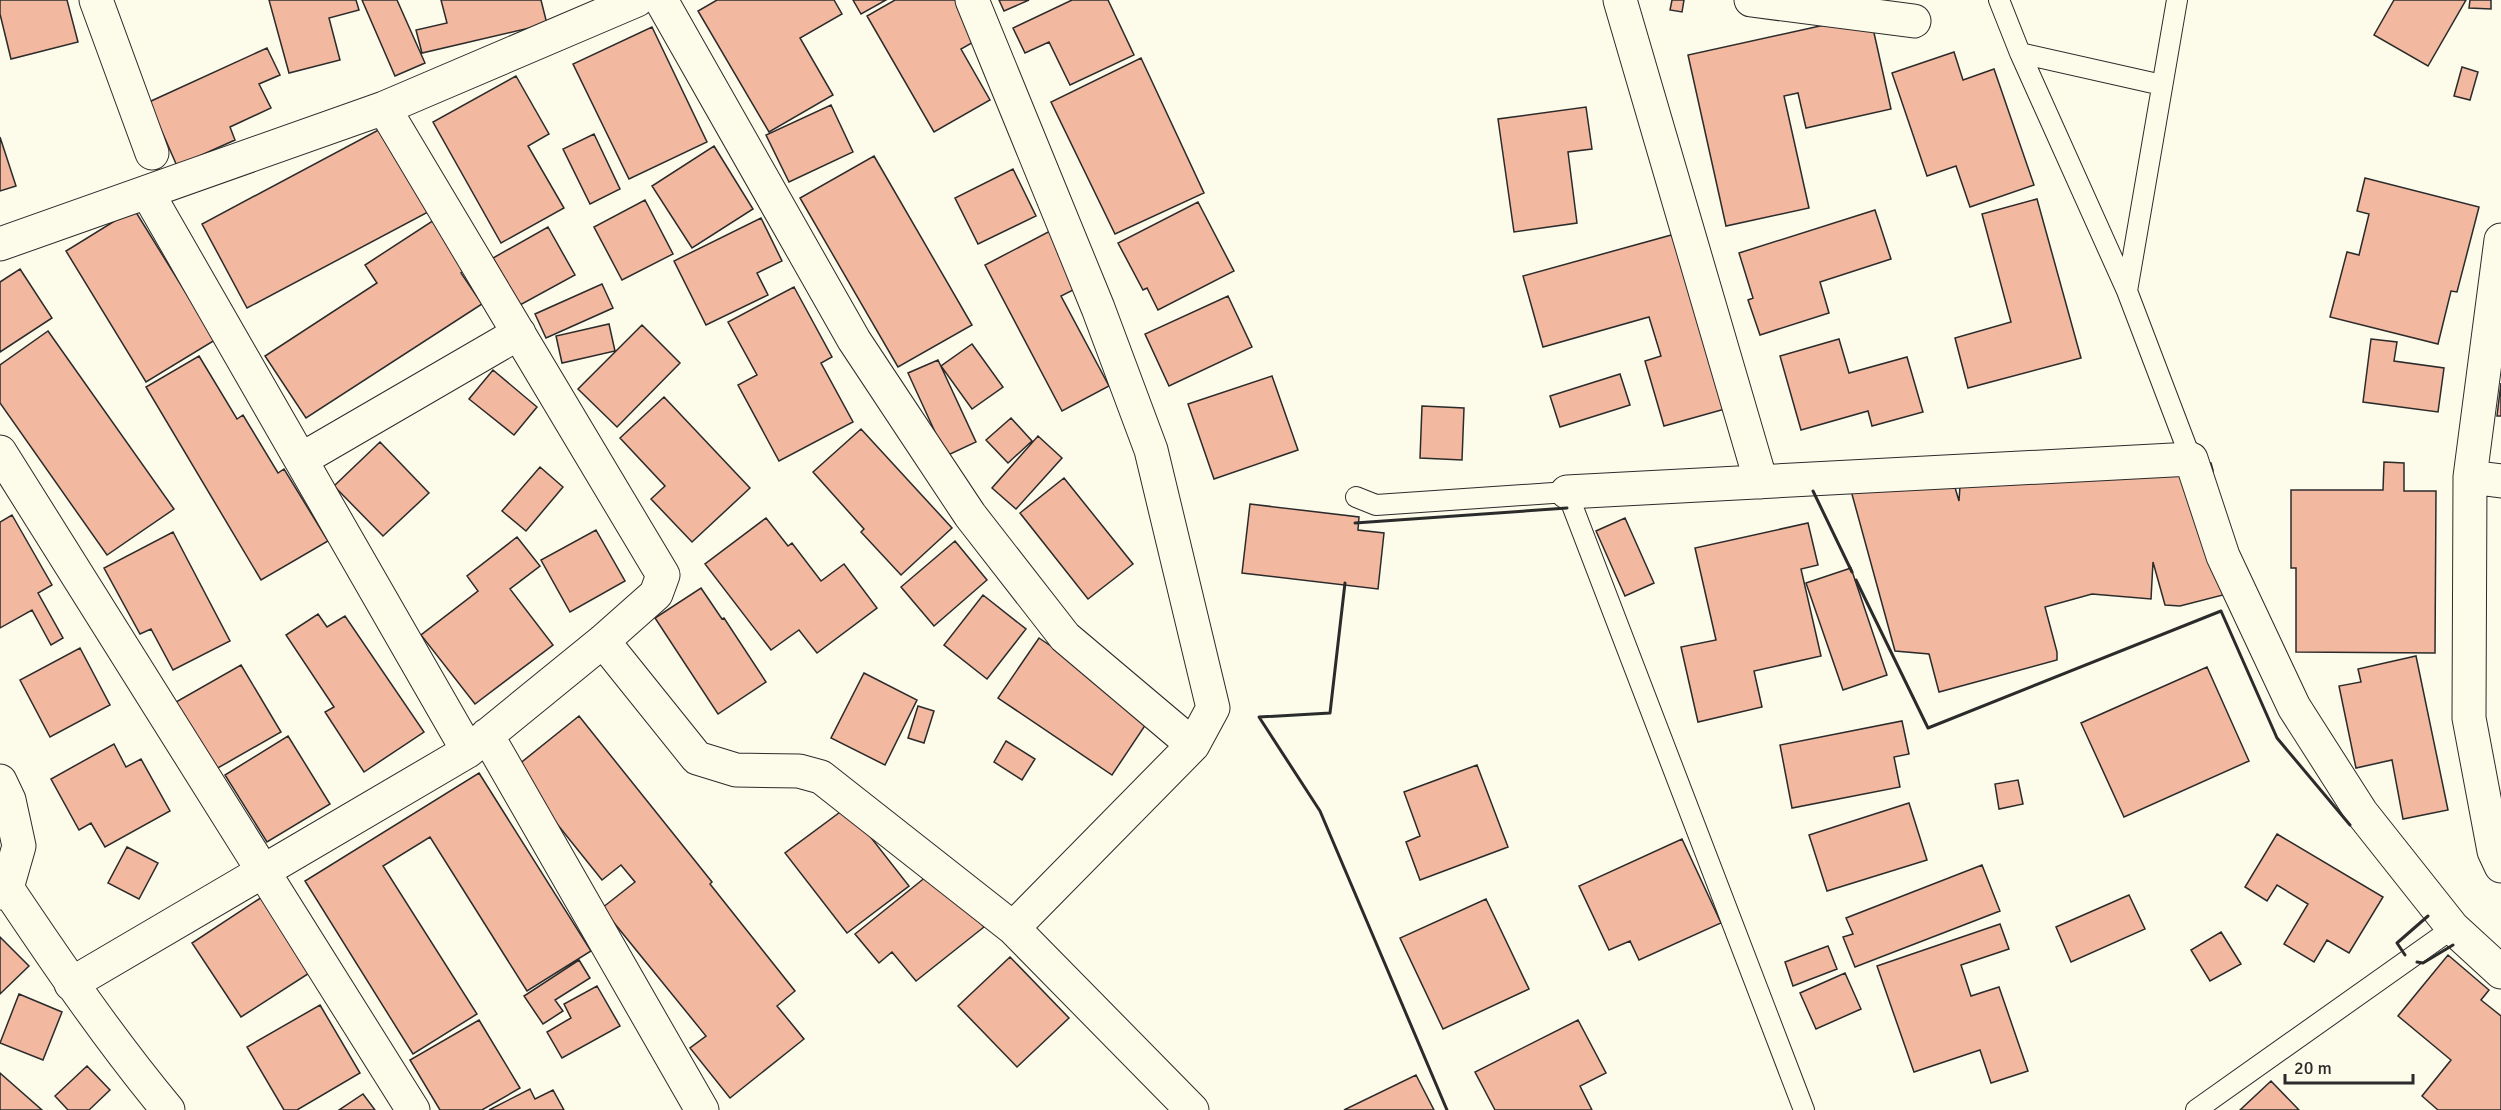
<svg xmlns="http://www.w3.org/2000/svg" width="2501" height="1110" viewBox="0 0 2501 1110" font-family="Signika,sans-serif">
<style>
.building{fill:#f2b8a0;stroke:#2b2b2b;stroke-width:1.5}
.lines{fill:none;stroke-linecap:round;stroke-linejoin:round}
.lane-casing{stroke:#2b2b2b;stroke-width:22}
.street-casing{stroke:#2b2b2b;stroke-width:35}
.lane{stroke:#fdfbea;stroke-width:20}
.street{stroke:#fdfbea;stroke-width:33}
.wall{stroke:#2b2b2b;stroke-width:3}
</style>
<rect width="100%" height="100%" fill="#fdfbea"/>
<path class="building" d="M 0,0 L 67,0 L 78,42 L 11,59 L 0,14 Z
M 269,0 L 356,0 L 359,10 L 329,18 L 340,60 L 289,73 Z
M 362,0 L 397,0 L 425,63 L 395,76 Z
M 441,0 L 541,0 L 547,24 L 422,53 L 416,30 L 447,23 Z
M 717,0 L 834,0 L 842,14 L 800,38 L 833,95 L 769,132 L 698,11 Z
M 853,0 L 886,0 L 861,14 Z
M 895,0 L 955,0 L 977,40 L 961,49 L 990,100 L 934,132 L 867,16 Z
M 999,0 L 1029,0 L 1004,11 Z
M 1072,0 L 1108,0 L 1134,55 L 1070,85 L 1049,42 L 1025,53 L 1013,28 Z
M 1672,0 L 1684,0 L 1682,12 L 1670,10 Z
M 2394,0 L 2466,0 L 2428,66 L 2374,35 Z
M 2470,0 L 2491,0 L 2491,9 L 2469,8 Z
M 1870,15 L 1891,109 L 1806,128 L 1798,93 L 1784,96 L 1809,208 L 1726,226 L 1688,55 Z
M 652,27 L 707,142 L 629,179 L 573,64 Z
M 267,48 L 280,75 L 259,84 L 271,108 L 230,127 L 235,140 L 177,166 L 149,102 Z
M 1954,52 L 1963,80 L 1994,69 L 2034,185 L 1970,207 L 1956,166 L 1927,176 L 1892,73 Z
M 1141,58 L 1204,193 L 1115,234 L 1051,102 Z
M 2462,67 L 2478,72 L 2470,100 L 2454,96 Z
M 516,76 L 549,134 L 528,146 L 564,208 L 501,243 L 433,122 Z
M 831,105 L 853,152 L 789,182 L 766,135 Z
M 1586,107 L 1592,149 L 1568,152 L 1577,223 L 1514,232 L 1498,119 Z
M 384,127 L 430,211 L 247,308 L 202,224 Z
M 594,134 L 620,189 L 590,204 L 563,149 Z
M 0,137 L 16,186 L 0,191 Z
M 714,146 L 753,209 L 692,248 L 652,186 Z
M 874,156 L 972,325 L 898,367 L 800,198 Z
M 1013,169 L 1036,216 L 978,244 L 955,198 Z
M 2365,178 L 2479,207 L 2457,292 L 2451,291 L 2438,344 L 2330,317 L 2347,252 L 2359,255 L 2369,214 L 2357,211 Z
M 2037,199 L 2081,358 L 1968,388 L 1955,338 L 2011,322 L 1982,214 Z
M 645,200 L 673,254 L 622,280 L 594,227 Z
M 1198,202 L 1234,271 L 1158,310 L 1147,288 L 1143,290 L 1118,243 Z
M 134,209 L 215,340 L 146,382 L 66,251 Z
M 1875,210 L 1891,259 L 1820,282 L 1829,313 L 1760,335 L 1748,300 L 1753,298 L 1739,253 Z
M 761,218 L 782,261 L 757,273 L 768,295 L 706,325 L 674,261 Z
M 434,220 L 467,269 L 461,273 L 482,304 L 306,418 L 265,356 L 377,283 L 365,265 Z
M 548,227 L 575,275 L 520,305 L 493,258 Z
M 1052,230 L 1081,286 L 1061,296 L 1109,386 L 1062,411 L 985,265 Z
M 1675,234 L 1725,409 L 1664,426 L 1645,361 L 1661,356 L 1649,317 L 1543,347 L 1523,276 Z
M 20,269 L 52,318 L 0,352 L 0,282 Z
M 602,284 L 613,308 L 546,338 L 535,314 Z
M 794,287 L 832,357 L 821,363 L 853,422 L 779,461 L 738,385 L 757,375 L 728,322 Z
M 1228,296 L 1252,347 L 1169,386 L 1145,334 Z
M 609,324 L 615,351 L 562,363 L 556,336 Z
M 642,325 L 680,363 L 617,427 L 578,389 Z
M 48,331 L 174,509 L 107,555 L 0,403 L 0,365 Z
M 1839,339 L 1849,373 L 1907,357 L 1923,412 L 1872,426 L 1868,411 L 1801,430 L 1780,356 Z
M 2371,339 L 2397,342 L 2394,361 L 2444,368 L 2438,412 L 2363,402 Z
M 972,344 L 1003,387 L 972,409 L 941,366 Z
M 199,356 L 237,419 L 243,415 L 278,473 L 284,469 L 328,541 L 261,580 L 146,387 Z
M 938,360 L 976,442 L 946,456 L 908,373 Z
M 493,370 L 537,407 L 514,435 L 469,399 Z
M 1620,374 L 1630,405 L 1560,427 L 1550,396 Z
M 1272,376 L 1298,450 L 1214,479 L 1188,404 Z
M 2501,383 L 2501,416 L 2497,416 Z
M 664,397 L 750,488 L 692,542 L 651,499 L 665,486 L 620,438 Z
M 1422,406 L 1464,408 L 1462,460 L 1420,458 Z
M 1011,418 L 1032,441 L 1008,463 L 986,440 Z
M 861,429 L 952,528 L 901,575 L 861,532 L 864,529 L 813,472 Z
M 1038,436 L 1062,458 L 1016,509 L 992,488 Z
M 380,442 L 429,493 L 383,536 L 334,486 Z
M 1962,456 L 2156,459 L 2211,463 L 2213,470 L 2209,529 L 2224,581 L 2223,595 L 2180,606 L 2165,605 L 2153,562 L 2151,599 L 2092,594 L 2045,607 L 2057,652 L 2057,660 L 1939,692 L 1929,654 L 1895,651 L 1847,476 L 1951,474 L 1959,501 Z
M 2384,462 L 2404,463 L 2404,491 L 2436,491 L 2435,653 L 2296,652 L 2296,568 L 2291,568 L 2291,490 L 2383,490 Z
M 540,467 L 563,487 L 526,531 L 502,511 Z
M 1064,478 L 1133,564 L 1088,599 L 1020,513 Z
M 1250,504 L 1359,517 L 1358,530 L 1384,533 L 1378,589 L 1242,573 Z
M 12,515 L 52,585 L 38,593 L 63,638 L 51,645 L 32,610 L 0,628 L 0,522 Z
M 766,518 L 788,546 L 792,543 L 821,581 L 844,564 L 877,608 L 817,653 L 799,630 L 771,650 L 705,564 Z
M 1625,518 L 1654,583 L 1625,596 L 1596,531 Z
M 1808,523 L 1818,565 L 1801,569 L 1821,656 L 1754,671 L 1762,707 L 1698,722 L 1681,647 L 1716,640 L 1695,548 Z
M 596,530 L 625,581 L 570,612 L 541,560 Z
M 173,532 L 230,641 L 173,670 L 151,629 L 140,634 L 104,568 Z
M 517,537 L 540,566 L 510,589 L 553,645 L 475,704 L 421,635 L 478,591 L 467,576 Z
M 955,541 L 987,580 L 934,626 L 901,587 Z
M 1851,568 L 1887,675 L 1843,690 L 1806,583 Z
M 701,588 L 722,619 L 724,618 L 766,682 L 718,714 L 655,618 Z
M 983,595 L 1026,629 L 987,679 L 944,645 Z
M 318,614 L 327,627 L 345,616 L 424,732 L 364,772 L 325,712 L 334,707 L 286,635 Z
M 1039,638 L 1152,715 L 1112,775 L 998,698 Z
M 80,648 L 110,705 L 50,737 L 20,680 Z
M 2416,656 L 2448,810 L 2403,819 L 2392,760 L 2356,768 L 2339,686 L 2361,682 L 2358,669 Z
M 241,665 L 281,732 L 216,769 L 176,702 Z
M 2207,667 L 2249,761 L 2124,817 L 2081,723 Z
M 864,673 L 917,700 L 885,765 L 831,738 Z
M 918,706 L 934,711 L 924,743 L 908,738 Z
M 579,716 L 712,882 L 710,884 L 795,991 L 777,1006 L 804,1039 L 730,1098 L 690,1048 L 706,1036 L 602,908 L 635,882 L 621,865 L 602,880 L 513,769 Z
M 1902,721 L 1909,754 L 1894,757 L 1900,787 L 1792,808 L 1780,745 Z
M 288,736 L 330,804 L 267,842 L 225,775 Z
M 1006,741 L 1035,759 L 1022,780 L 994,762 Z
M 114,744 L 126,767 L 141,759 L 170,811 L 105,847 L 91,823 L 79,830 L 51,779 Z
M 1477,765 L 1508,847 L 1420,880 L 1406,842 L 1420,836 L 1404,792 Z
M 479,773 L 591,951 L 527,991 L 430,837 L 383,866 L 477,1014 L 413,1054 L 305,881 Z
M 2018,780 L 2023,804 L 1999,809 L 1995,784 Z
M 1909,803 L 1927,860 L 1827,891 L 1809,835 Z
M 847,807 L 909,886 L 847,933 L 785,853 Z
M 2277,834 L 2383,897 L 2349,953 L 2327,940 L 2314,962 L 2284,944 L 2308,904 L 2277,885 L 2267,901 L 2245,887 Z
M 1682,839 L 1721,923 L 1639,960 L 1630,941 L 1609,950 L 1579,886 Z
M 127,847 L 158,863 L 139,899 L 108,883 Z
M 1982,865 L 2000,911 L 1855,967 L 1843,937 L 1853,934 L 1846,918 Z
M 937,868 L 984,927 L 916,981 L 892,952 L 879,963 L 855,934 Z
M 265,895 L 314,970 L 241,1017 L 192,943 Z
M 2129,895 L 2145,929 L 2071,962 L 2056,927 Z
M 1486,899 L 1529,989 L 1443,1029 L 1400,938 Z
M 2000,924 L 2009,949 L 1961,965 L 1971,996 L 1999,987 L 2028,1071 L 1991,1083 L 1980,1050 L 1914,1072 L 1877,966 Z
M 2221,932 L 2241,964 L 2210,981 L 2191,950 Z
M 0,937 L 29,966 L 0,994 Z
M 1828,946 L 1837,969 L 1793,986 L 1785,962 Z
M 2448,955 L 2489,990 L 2481,1000 L 2501,1016 L 2501,1110 L 2438,1110 L 2422,1096 L 2451,1060 L 2398,1016 Z
M 1010,957 L 1069,1018 L 1017,1067 L 958,1006 Z
M 579,960 L 590,978 L 555,1000 L 563,1011 L 543,1024 L 524,996 Z
M 1845,973 L 1861,1009 L 1816,1029 L 1800,993 Z
M 597,986 L 620,1026 L 562,1058 L 547,1032 L 571,1018 L 564,1004 Z
M 19,994 L 62,1012 L 43,1060 L 0,1043 Z
M 320,1005 L 360,1073 L 297,1110 L 284,1110 L 247,1047 Z
M 479,1020 L 520,1088 L 482,1110 L 440,1110 L 410,1060 Z
M 1578,1020 L 1606,1073 L 1580,1086 L 1592,1110 L 1495,1110 L 1475,1072 Z
M 87,1066 L 110,1090 L 89,1110 L 68,1110 L 55,1096 Z
M 0,1073 L 42,1110 L 0,1110 Z
M 1416,1075 L 1434,1110 L 1344,1110 Z
M 2271,1081 L 2299,1110 L 2240,1110 Z
M 530,1089 L 535,1099 L 553,1090 L 564,1110 L 489,1110 Z
M 363,1094 L 375,1110 L 339,1110 Z"/>
<g class="lines">
<defs>
<path id="lane" d="M 1999,0 L 2020,53 L 2127,291
M 2177,0 L 2127,291 L 2191,459
M 2020,53 L 2162,85
M 1356,497 L 1376,505 L 1567,492 L 1804,1110
M 2196,1110 L 2453,928"/>
<path id="street" d="M 96,0 L 152,153
M 661,0 L 854,340 L 970,515 L 1065,637 L 1193,745
M 972,0 L 1098,308 L 1151,450 L 1213,708 L 1193,745 L 1013,928
M 1620,0 L 1761,482
M 1751,0 L 1914,21
M 147,192 L 468,751
M 2501,240 L 2470,477 L 2469,718 L 2494,851 L 2501,866
M 0,244 L 384,108 L 637,0
M 0,452 L 413,1110
M 302,459 L 519,333
M 2470,477 L 2501,481
M 1567,492 L 2191,459 L 2223,556 L 2294,707 L 2361,812 L 2453,928 L 2501,972
M 603,641 L 697,758 L 736,770 L 799,771 L 821,777 L 1013,928 L 1192,1110
M 487,735 L 702,1110
M 0,781 L 9,800 L 19,846 L 7,888 L 0,893
M 0,881 L 7,888 C 58,964 109,1039 168,1110
M 71,984 L 468,751 L 603,641 L 656,594 L 663,575 L 384,108"/>
</defs>
<use href="#lane" class="lane-casing"/>
<use href="#street" class="street-casing"/>
<use href="#lane" class="lane"/>
<use href="#street" class="street"/>
<path class="wall" d="M 1813,491 L 1852,572
M 1355,523 L 1567,508
M 1856,580 L 1928,728 L 2221,611 L 2277,738 L 2350,825
M 1345,583 L 1330,713 L 1259,717 L 1320,811 L 1447,1110
M 2405,955 L 2397,943 L 2428,916
M 2417,962 L 2423,963 L 2453,945"/>
</g>
<path d="M2285 1074v9h128v-9" fill="none" stroke="#2b2b2b" stroke-width="3"/>
<text x="2294" y="1074" font-size="18" fill="#2b2b2b" stroke="#fdfbea" stroke-width="4.5" paint-order="stroke">20 m</text>
</svg>
